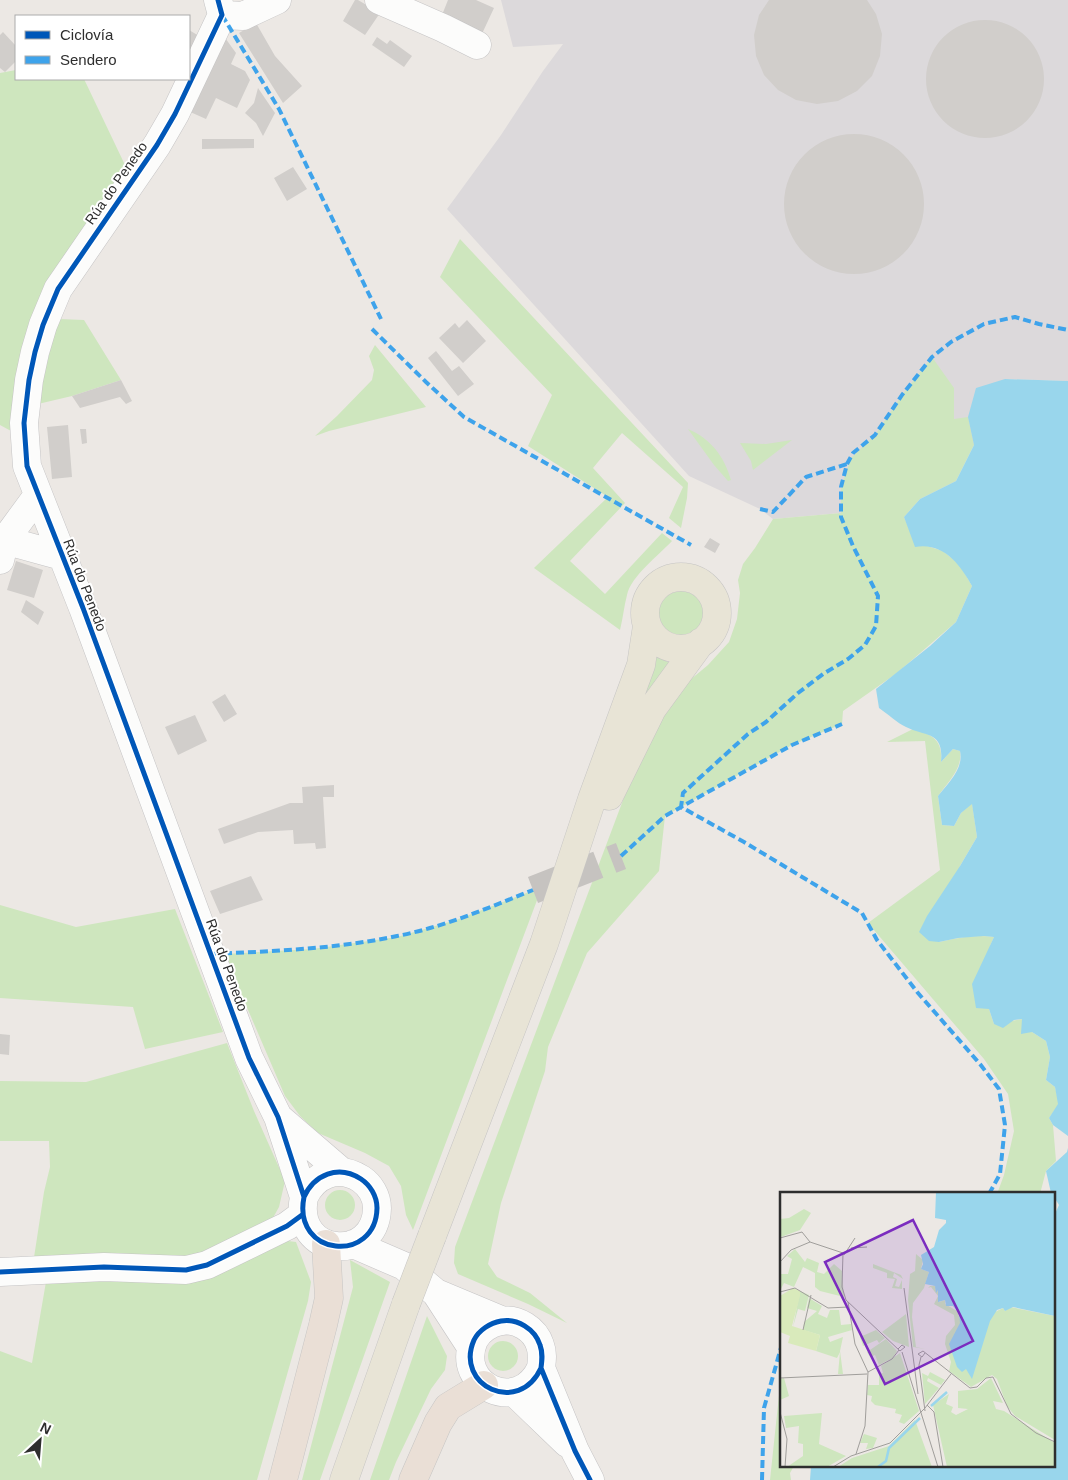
<svg xmlns="http://www.w3.org/2000/svg" width="1068" height="1480" viewBox="0 0 1068 1480" font-family="Helvetica,sans-serif">
<style>
.industrial{fill:#dcd9db}
.green{fill:#cee6be}
.water{fill:#99d6ec}
.building{fill:#d1cecb}
.lines{fill:none;stroke-linecap:round;stroke-linejoin:round}
.minor-tunnel{stroke:#c6c3c0;stroke-width:28;stroke-dasharray:28 14;stroke-linecap:butt}
.minor-casing{stroke:#c5c4c5;stroke-width:29}
.major-casing{stroke:#c6c5c4;stroke-width:29}
.highway-casing{stroke:#c6c5c4;stroke-width:29}
.minor{stroke:#fcfcfb;stroke-width:28}
.major{stroke:#e8e4d6;stroke-width:28}
.highway{stroke:#eadfd6;stroke-width:28}
.major-bridge-casing{stroke:#c6c5c4;stroke-width:29;stroke-linecap:butt}
.major-bridge{stroke:#e8e4d6;stroke-width:28}
.quiet{stroke:#3ea3eb;stroke-width:4;stroke-dasharray:8 4;stroke-linecap:butt}
.cycleway-casing{stroke:#fff;stroke-width:8}
.cycleway{stroke:#0057b8;stroke-width:5}
.labels{text-anchor:middle;dominant-baseline:central;stroke-width:4;stroke-linejoin:round;paint-order:stroke}
.street-label{font-size:14px;fill:#2e2e2e;stroke:#fff}
.inset-river{fill:none;stroke:#99d6ec;stroke-width:2.5}
.inset-road{fill:none;stroke:#a09e9b;stroke-width:1}
.view{fill:#7b2cbf;fill-opacity:0.15;stroke:#7b2cbf;stroke-width:2.5}
.inset-edge{fill:none;stroke:#2e2e2e;stroke-width:2.5}
</style>
<rect width="100%" height="100%" fill="#ece8e4"/>
<path class="industrial" d="M 501,0 L 1068,0 L 1068,381 L 1005,379 L 974,445 L 841,513 L 773,519 L 760,509 L 689,476 L 447,209 L 501,135 L 543,71 L 563,44 L 513,47 Z"/>
<path class="green" d="M 16,70 L 16,79 L 84,79 L 125,165 L 83,230 L 11,431 L 0,425 L 0,73 Z
M 460,239 L 688,483 L 687,498 L 681,528 L 669,518 L 683,487 L 622,433 L 593,468 L 625,503 L 570,561 L 605,594 L 662,533 L 672,541 C 659,555 631,576 627,595 C 624,606 623,618 620,630 L 534,568 L 608,497 L 528,446 L 552,395 L 440,277 Z
M 59,319 L 84,320 L 121,380 L 72,396 L 38,404 L 47,349 Z
M 375,345 L 426,407 L 329,431 L 315,436 L 337,416 L 372,380 L 374,370 L 369,356 Z
M 932,357 L 954,388 L 954,419 L 968,417 L 974,445 L 956,481 L 920,499 L 904,517 L 910,531 L 924,545 L 943,551 L 960,565 L 972,586 L 956,622 L 897,673 L 843,711 L 842,724 L 792,745 L 665,816 L 659,871 L 587,953 L 548,1047 L 545,1071 L 501,1203 L 488,1264 L 497,1277 L 530,1293 L 567,1323 L 528,1304 L 458,1274 L 454,1263 L 455,1247 L 637,763 L 678,690 L 708,665 L 729,642 L 737,619 L 740,593 L 738,580 L 743,564 L 755,548 L 773,519 L 841,513 L 841,487 L 851,458 L 875,435 L 902,395 Z
M 688,429 C 711,439 724,456 731,480 L 728,481 L 714,465 Z
M 792,440 L 753,470 L 751,461 L 740,443 L 766,444 Z
M659 613a22 22 0 1 1 44 0a22 22 0 1 1-44 0Z
M 652,655 L 675,665 L 641,715 Z
M 913,729 C 932,734 943,740 941,762 L 953,749 L 960,751 C 963,768 948,782 938,796 L 942,825 L 954,826 L 961,813 L 972,803 L 977,837 L 960,866 L 939,942 C 957,938 975,934 994,937 L 990,946 L 989,1009 L 994,1024 L 1022,1019 L 1032,1032 L 1046,1041 L 1050,1057 L 1046,1080 L 1055,1087 L 1059,1104 L 1049,1118 L 1053,1125 L 1056,1161 L 1046,1171 L 1040,1194 L 997,1194 L 1004,1175 L 1014,1131 L 1008,1094 L 984,1059 L 868,923 L 940,870 L 925,741 L 887,742 Z
M 542,887 L 413,1230 L 406,1215 L 401,1186 L 389,1166 L 365,1153 L 318,1133 L 300,1116 L 285,1096 L 224,954 L 312,949 L 397,937 L 456,920 Z
M 0,905 L 76,927 L 175,909 L 223,1032 L 145,1049 L 133,1007 L 0,998 Z
M 227,1043 L 254,1111 L 285,1181 L 279,1207 L 269,1225 L 204,1258 L 33,1264 L 44,1192 L 50,1167 L 49,1141 L 0,1141 L 0,1081 L 86,1082 Z
M325 1205a15 15 0 1 1 30 0a15 15 0 1 1-30 0Z
M 288,1241 L 296,1242 L 311,1282 L 308,1301 L 257,1480 L 0,1480 L 0,1351 L 32,1363 L 47,1276 L 106,1275 Z
M 350,1260 L 390,1282 L 320,1480 L 302,1480 L 353,1287 Z
M 427,1316 L 447,1356 L 445,1370 L 431,1389 L 396,1462 L 389,1480 L 370,1480 Z
M488 1356a15 15 0 1 1 30 0a15 15 0 1 1-30 0Z
M 782,1367 L 782,1466 L 794,1466 L 790,1473 L 791,1480 L 770,1480 Z"/>
<path class="water" d="M 1005,379 L 1068,381 L 1068,1136 L 1053,1125 L 1049,1118 L 1058,1104 L 1055,1087 L 1046,1080 L 1050,1057 L 1046,1041 L 1032,1032 L 1021,1034 L 1022,1019 L 1014,1020 L 1003,1028 L 994,1024 L 989,1009 L 976,1008 L 972,984 L 994,937 L 984,936 L 958,938 L 939,942 L 929,941 L 919,932 L 927,916 L 960,866 L 977,837 L 972,804 L 961,813 L 954,826 L 942,825 L 938,796 C 948,783 964,769 960,751 L 953,749 L 941,762 C 944,731 926,737 906,727 C 897,723 888,714 879,708 L 876,689 L 930,646 L 956,622 L 972,586 C 960,564 943,542 915,547 L 904,517 L 920,499 L 956,481 L 974,445 L 968,417 L 976,388 Z
M 1068,1148 L 1068,1480 L 810,1480 L 811,1466 L 1054,1466 L 1054,1216 L 1059,1205 L 1054,1197 L 1054,1194 L 1051,1193 L 1046,1171 L 1067,1152 Z"/>
<path class="building" d="M 355,0 L 358,0 L 380,13 L 365,35 L 343,21 Z
M 448,0 L 476,0 L 494,8 L 480,38 L 440,20 Z
M 769,0 L 867,0 L 876,14 L 882,34 L 880,56 L 872,76 L 857,91 L 838,101 L 817,104 L 796,100 L 778,90 L 764,75 L 756,56 L 754,35 L 759,15 Z
M926 79a59 59 0 1 1 118 0a59 59 0 1 1-118 0Z
M 256,23 L 275,56 L 302,86 L 283,103 L 239,33 Z
M 189,30 L 199,36 L 189,55 Z
M 3,32 L 16,46 L 16,61 L 5,72 L 0,68 L 0,35 Z
M 223,35 L 236,53 L 231,64 L 245,71 L 250,80 L 237,108 L 216,98 L 206,119 L 188,111 Z
M 377,37 L 387,44 L 390,40 L 412,56 L 404,67 L 372,45 Z
M 258,88 L 275,113 L 263,136 L 256,123 L 245,113 L 254,103 Z
M784 204a70 70 0 1 1 140 0a70 70 0 1 1-140 0Z
M 202,139 L 254,139 L 254,148 L 202,149 Z
M 293,167 L 307,189 L 287,201 L 274,178 Z
M 467,320 L 486,341 L 463,363 L 439,338 L 455,323 L 459,328 Z
M 436,351 L 452,371 L 459,366 L 474,384 L 458,396 L 428,358 Z
M 121,380 L 132,401 L 126,404 L 120,397 L 80,408 L 72,396 Z
M 68,425 L 72,477 L 52,479 L 47,427 Z
M 80,429 L 86,429 L 87,443 L 82,444 Z
M 710,538 L 720,544 L 715,553 L 704,547 Z
M 16,561 L 43,570 L 34,598 L 7,590 Z
M 26,600 L 44,612 L 38,625 L 21,612 Z
M 225,694 L 237,714 L 224,722 L 212,702 Z
M 195,715 L 207,741 L 178,755 L 165,727 Z
M 334,785 L 334,797 L 323,797 L 326,848 L 316,849 L 315,843 L 294,844 L 293,830 L 258,832 L 224,844 L 218,829 L 290,803 L 303,803 L 302,787 Z
M 251,876 L 263,900 L 220,914 L 210,891 Z
M 0,1034 L 10,1035 L 9,1055 L 0,1054 Z"/>
<g class="lines">
<path class="minor-tunnel" d="M 533,890 L 621,856"/>
<defs>
<path id="minor" d="M 218,0 L 222,15 L 175,114 L 157,145 L 58,289 L 43,325 L 35,352 L 29,380 L 24,423 L 27,466 L 83,608 L 249,1058 L 278,1117 L 304,1197 C 292,1257 376,1264 377,1208 C 377,1196 370,1185 361,1179 C 338,1164 314,1175 304,1197
M 379,0 L 443,28 L 477,45
M 222,15 L 243,16 L 277,0
M 0,539 L 62,556
M 0,560 L 5,540 L 38,495
M 278,1117 L 342,1172
M 353,1244 L 404,1266 L 436,1293 L 471,1347
M 0,1272 L 104,1267 L 186,1270 L 207,1265 L 287,1226 L 302,1215
M 436,1293 L 503,1321
M 541,1368 C 519,1416 454,1386 474,1340 C 479,1330 490,1323 501,1321 C 517,1318 535,1329 540,1345 C 543,1353 542,1360 541,1368 L 575,1451 L 590,1480
M 514,1392 L 567,1443"/>
<path id="major" d="M645 613a36 36 0 1 1 72 0a36 36 0 1 1-72 0Z
M 609,796 L 652,709 L 701,642
M 432,1236 L 544,944 L 592,799 L 641,665 L 647,626
M 344,1480 L 406,1304"/>
<path id="highway" d="M 283,1480 L 323,1325 L 329,1298 L 326,1244
M 413,1480 L 438,1423 L 448,1407 L 484,1385"/>
</defs>
<use href="#minor" class="minor-casing"/>
<use href="#major" class="major-casing"/>
<use href="#highway" class="highway-casing"/>
<use href="#minor" class="minor"/>
<use href="#major" class="major"/>
<use href="#highway" class="highway"/>
<defs>
<path id="major-bridge" d="M 406,1304 L 432,1236"/>
</defs>
<use href="#major-bridge" class="major-bridge-casing"/>
<use href="#major-bridge" class="major-bridge"/>
<path class="quiet" d="M 222,15 L 279,109 L 381,319
M 372,329 L 426,382 L 464,417 L 691,545
M 760,509 L 773,512 L 806,477 L 847,464
M 621,856 L 665,816 L 792,745 L 842,724
M 212,954 C 274,951 336,949 397,936 C 444,927 488,908 533,890
M 989,1194 L 1000,1174 L 1005,1125 L 999,1089 L 980,1064 L 918,993 L 877,940 L 862,913 L 744,842 L 681,807 L 683,793 L 748,734 L 766,722 L 798,693 L 823,674 L 848,659 L 865,645 L 876,626 L 878,596 L 853,546 L 841,517 L 841,487 L 847,464 L 853,453 L 875,435 L 902,395 L 932,357 L 951,342 L 984,324 L 1015,317 L 1039,324 L 1068,330
M 762,1480 L 764,1408 L 782,1344"/>
<defs>
<path id="cycleway" d="M 218,0 L 222,15 L 175,114 L 157,145 L 58,289 L 43,325 L 35,352 L 29,380 L 24,423 L 27,466 L 83,608 L 249,1058 L 278,1117 L 304,1197 C 292,1257 376,1264 377,1208 C 377,1196 370,1185 361,1179 C 338,1164 314,1175 304,1197
M 0,1272 L 104,1267 L 186,1270 L 207,1265 L 287,1226 L 302,1215
M 541,1368 C 519,1416 454,1386 474,1340 C 479,1330 490,1323 501,1321 C 517,1318 535,1329 540,1345 C 543,1353 542,1360 541,1368 L 575,1451 L 590,1480"/>
</defs>
<use href="#cycleway" class="cycleway-casing"/>
<use href="#cycleway" class="cycleway"/>
</g>
<g class="labels">
<g class="street-label">
<text transform="translate(116 183) rotate(-55)">Rúa do Penedo</text>
<text transform="translate(85 585) rotate(69)">Rúa do Penedo</text>
<text transform="translate(227 965) rotate(70)">Rúa do Penedo</text>
</g>
</g>
<g transform="translate(780 1192)">
<rect width="275" height="275" fill="#ece8e4"/>
<path d="M 24,17 L 31,21 L 20,38 L 1,45 L 0,27 L 9,26 ZM 15,57 L 25,70 L 27,66 L 39,71 L 37,80 L 44,82 L 54,72 L 62,79 L 64,105 L 40,99 L 35,95 L 35,81 L 23,75 L 14,95 L 4,91 L 0,99 L 0,82 L 8,82 L 12,67 L 7,64 ZM 136,62 L 143,68 L 141,77 L 149,80 L 144,96 L 133,111 L 132,125 L 136,155 L 145,157 L 133,155 L 128,108 L 130,82 L 135,79 ZM 93,72 L 121,83 L 123,87 L 114,81 L 113,85 L 117,87 L 115,94 L 119,95 L 122,88 L 122,97 L 112,96 L 115,87 L 107,86 L 107,81 L 93,76 ZM 150,94 L 155,94 L 159,100 L 159,110 L 165,108 L 165,112 L 177,119 L 181,130 L 177,139 L 223,116 L 225,119 L 230,115 L 275,124 L 275,248 L 235,224 L 227,214 L 217,187 L 212,183 L 191,195 L 169,179 L 171,170 L 165,152 L 166,144 L 175,133 L 174,123 L 154,112 L 158,104 L 151,95 L 148,96 ZM 20,99 L 29,103 L 25,119 L 18,117 L 13,135 ZM 29,106 L 42,114 L 38,122 L 47,126 L 50,118 L 59,118 L 61,133 L 71,132 L 72,138 L 48,145 L 50,150 L 63,145 L 60,159 L 63,182 L 58,182 L 60,160 L 57,166 L 36,159 L 40,143 L 23,138 L 24,130 L 37,119 L 27,116 ZM 126,122 L 129,155 L 113,149 L 102,140 ZM 96,138 L 105,146 L 99,151 L 97,148 L 83,154 L 80,145 ZM 106,147 L 117,159 L 113,166 L 99,173 L 95,163 L 90,165 L 87,160 ZM 120,161 L 139,219 L 124,232 L 119,230 L 122,223 L 115,221 L 116,217 L 95,213 L 91,209 L 92,204 L 87,203 L 88,193 L 99,193 L 99,182 L 103,181 L 101,174 ZM 150,180 L 165,188 L 161,193 L 148,186 L 147,189 L 159,196 L 145,212 L 142,181 L 148,184 ZM 4,186 L 9,204 L 0,208 L 0,187 ZM 211,186 L 223,211 L 213,209 L 216,217 L 224,219 L 275,251 L 275,275 L 167,275 L 153,213 L 169,202 L 166,212 L 173,215 L 171,220 L 176,223 L 188,217 L 178,216 L 178,199 L 197,197 ZM 42,221 L 39,252 L 66,264 L 47,275 L 7,275 L 23,264 L 23,252 L 18,251 L 19,234 L 6,236 L 4,224 ZM 135,228 L 152,275 L 58,275 L 72,266 L 109,254 ZM 84,242 L 97,246 L 93,256 L 86,257 L 88,251 L 80,251 Z" fill="#cee6be"/>
<path d="M 13,96 L 20,99 L 20,104 L 12,134 L 40,143 L 36,159 L 8,151 L 10,144 L 0,140 L 0,104 Z" fill="#d9eabb"/>
<path d="M 156,0 L 275,0 L 275,124 L 233,115 L 225,119 L 223,116 L 217,118 L 210,129 L 192,187 L 186,177 L 182,180 L 177,175 L 169,152 L 180,131 L 179,121 L 173,114 L 166,114 L 165,108 L 158,110 L 158,98 L 156,101 L 155,94 L 145,92 L 149,80 L 141,77 L 143,72 L 141,63 L 154,55 L 159,38 L 166,31 L 166,28 L 155,26 Z" fill="#99d6ec"/>
<path class="inset-river" d="M 151,214 L 167,200M 98,275 L 106,269 L 109,256 L 140,226"/>
<path class="inset-road" d="M 0,46 L 22,40 L 30,50 L 63,61 L 62,95 L 66,108 L 120,159 L 125,155 L 122,153 L 118,157M 71,56 L 87,55M 64,63 L 75,46M 0,70 L 11,58 L 30,50M 124,96 L 138,202M 0,100 L 15,96 L 48,116 L 68,115M 68,110 L 75,152 L 88,180 L 85,234 L 76,262M 23,138 L 31,103M 122,160 L 158,275M 145,161 L 142,165 L 138,162 L 143,159 L 190,196 L 197,195 L 206,186 L 213,185 L 231,222 L 256,241 L 275,250M 141,165 L 139,173 L 145,219M 88,180 L 112,167 L 119,158M 0,186 L 87,182M 147,213 L 154,220 L 163,275M 0,220 L 7,247 L 5,275M 53,275 L 71,264 L 110,251 L 145,216 L 171,182"/>
<path class="view" d="M 133,28 L 193,149 L 105,192 L 45,70 Z"/>
<rect width="275" height="275" class="inset-edge"/>
</g>
<rect x="15" y="15" width="175" height="65" fill="#ffffff" stroke="#ababab"/>
<rect x="25" y="31" width="25" height="8" fill="#0057b8" stroke="#ababab"/>
<text x="60" y="40" font-size="15" fill="#2e2e2e">Ciclovía</text>
<rect x="25" y="56" width="25" height="8" fill="#3ea3eb" stroke="#ababab"/>
<text x="60" y="65" font-size="15" fill="#2e2e2e">Sendero</text>
<g transform="translate(40 1440) rotate(26)" stroke="#ffffff" stroke-width="4" paint-order="stroke">
<path d="M0-4L9 19L0 12L-9 19Z" fill="#2e2e2e"/>
<text y="-8" font-size="14" font-weight="bold" text-anchor="middle" fill="#2e2e2e">N</text>
</g>
</svg>
